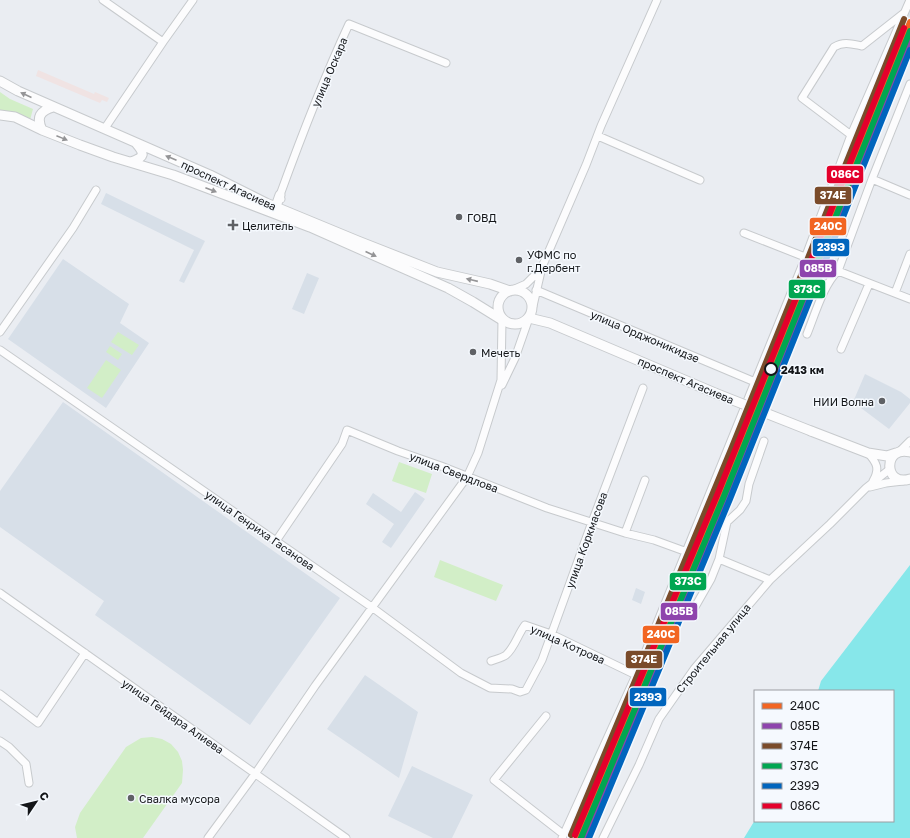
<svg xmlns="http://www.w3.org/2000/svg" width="910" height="838" viewBox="0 0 910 838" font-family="'Golos Text',sans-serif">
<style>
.commercial{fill:#f0e3e3}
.built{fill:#d7dfe8}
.grass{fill:#d2eec7}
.water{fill:#87e7ea}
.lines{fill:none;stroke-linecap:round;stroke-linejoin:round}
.minor-casing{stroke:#c7cacd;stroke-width:9}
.major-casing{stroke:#c7cacd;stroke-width:11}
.minor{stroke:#fcfcfd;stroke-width:7}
.major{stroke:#fcfcfd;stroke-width:9}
.rail{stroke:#c3c3c5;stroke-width:1.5;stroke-dasharray:7 7;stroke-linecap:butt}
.major-bridge-casing{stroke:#c7cacd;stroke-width:11;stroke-linecap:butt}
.major-bridge{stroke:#fcfcfd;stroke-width:9}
.rail-1-casing{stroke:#f5f9fe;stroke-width:9}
.rail-2-casing{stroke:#f5f9fe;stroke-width:9}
.rail-3-casing{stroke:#f5f9fe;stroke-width:9}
.rail-4-casing{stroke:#f5f9fe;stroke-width:9}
.rail-5-casing{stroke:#f5f9fe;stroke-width:9}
.rail-6-casing{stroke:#f5f9fe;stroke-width:9}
.rail-1{stroke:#f26522;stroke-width:6}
.rail-2{stroke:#8e44ad;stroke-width:6}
.rail-3{stroke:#7a4b2a;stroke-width:6}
.rail-4{stroke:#00a651;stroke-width:6}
.rail-5{stroke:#0065bd;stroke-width:6}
.rail-6{stroke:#e4002b;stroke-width:6}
.oneway{fill:#949496}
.poi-dot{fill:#5f6165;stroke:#f5f9fe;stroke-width:1.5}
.stop-dot{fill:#f5f9fe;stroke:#141619;stroke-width:2}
.labels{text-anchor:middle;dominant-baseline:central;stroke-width:3;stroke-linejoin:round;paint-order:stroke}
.street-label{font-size:11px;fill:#141619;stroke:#f5f9fe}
.poi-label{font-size:11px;fill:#141619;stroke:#f5f9fe;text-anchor:start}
.stop-label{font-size:11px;font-weight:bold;fill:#141619;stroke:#f5f9fe;text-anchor:start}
.line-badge{stroke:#f5f9fe;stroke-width:1.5}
.badge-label{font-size:11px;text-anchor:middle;font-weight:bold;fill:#fff}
</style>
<rect width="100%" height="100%" fill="#eaedf2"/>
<path class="commercial" d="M 38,70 L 94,94 L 95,92 L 109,98 L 107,102 L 102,100 L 100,103 L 36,76 Z"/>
<path class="built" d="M 910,5 L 910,47 L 768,399 L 755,394 L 882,71 Z
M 106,193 L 205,241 L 184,283 L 179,281 L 194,250 L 101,204 Z
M 63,259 L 129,304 L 120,323 L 149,343 L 106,408 L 8,339 Z
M 307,273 L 319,278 L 304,314 L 292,309 Z
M 865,374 L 901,392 L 910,399 L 910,403 L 889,429 L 853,402 Z
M 63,402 L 340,598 L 250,725 L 95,615 L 104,601 L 0,527 L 0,491 Z
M 415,492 L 425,499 L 391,548 L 382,542 L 394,524 L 366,504 L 373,493 L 401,512 Z
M 636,588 L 645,592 L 641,604 L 632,600 Z
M 365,675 L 418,712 L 399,778 L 327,729 Z
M 412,766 L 473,795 L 452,838 L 433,838 L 388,816 Z"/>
<path class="grass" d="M 0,92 L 10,99 L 33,109 L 30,120 L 0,111 Z
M 118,332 L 139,345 L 132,355 L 111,342 Z
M 110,346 L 122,354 L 118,360 L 106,352 Z
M 106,360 L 121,370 L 102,398 L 87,388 Z
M 399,462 L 432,474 L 426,493 L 392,481 Z
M 440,560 L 503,585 L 496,601 L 434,577 Z
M 152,737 L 162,739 L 171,744 L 178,752 L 182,761 L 183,770 L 182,783 L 143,838 L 77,838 L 75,827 L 80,813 L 126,747 L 141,738 Z"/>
<path class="water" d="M 910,565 L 910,838 L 744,838 L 755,820 L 893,821 L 893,691 L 818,691 L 821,681 Z"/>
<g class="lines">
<defs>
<path id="minor" d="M 103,0 L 163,42
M 105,128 L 163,42 L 193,0
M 851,135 L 802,98 L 834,47 C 844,41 852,44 862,46 L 904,13
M 598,136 L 700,180
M 872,179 L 910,195
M 281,199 L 280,195 C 301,137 323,80 349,24 L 446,63
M 744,233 L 805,257
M 838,271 L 910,299
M 536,290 L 755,382
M 510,291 L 526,284 L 541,269
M 895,293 L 910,254
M 533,306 L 542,267 L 586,165 L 601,126 L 657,0
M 0,332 L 73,228 L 96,190
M 807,334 C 814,317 824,283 838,271 L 872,179 L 910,84
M 841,349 L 869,284
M 0,350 L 373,608 L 461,673 L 490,688 L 512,689 L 520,692 L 526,690 L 542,660 L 592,522 L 643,388
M 502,385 L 515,358 L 529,318
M 900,451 L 910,441
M 868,453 C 877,463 880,469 873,481
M 870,487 L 886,483 L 903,481
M 625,533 L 645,480
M 276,541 L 342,444 L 347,430 L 398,451 L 441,466 L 547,508 L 625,533 L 654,540 L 687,552
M 719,559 L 770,580
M 0,593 L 346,838
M 695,607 L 711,579 L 719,559 L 727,522 L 740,510 L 746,501 L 749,484 L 764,441
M 491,661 C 496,659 502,658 506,655 C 515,647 518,634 525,625 L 551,634 L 636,675
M 0,694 L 38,723 L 85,653
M 546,716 L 494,780 L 563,834
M 0,741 L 9,747 L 26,764 L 29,783
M 208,838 L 255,774 L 315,686 L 467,477 L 478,453 L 501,380 L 502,320
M 562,838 L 636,675 L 804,261 L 851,135 L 910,0
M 603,838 L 639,765 L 659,719 L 694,669 L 770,580 L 830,524 L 866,488 L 890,469"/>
<path id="major" d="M 0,81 L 18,91 L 210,175 L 266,203 L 358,241 L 437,272 L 490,284 L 510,291
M 0,115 L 15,117 L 42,130 L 80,145 L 113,157 L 173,175 L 310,227 L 448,288 L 473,302 L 502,320
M 42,130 C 36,117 40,111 53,107
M 131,162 C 145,157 145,154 136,143
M 274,212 L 280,195
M498 307a17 17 0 1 1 34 0a17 17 0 1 1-34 0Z
M 529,318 L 550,323 L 715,393
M 811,431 L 868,453 L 887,456 L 896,453
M 910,452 C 883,445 883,487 910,479"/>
</defs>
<use href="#minor" class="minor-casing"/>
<use href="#major" class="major-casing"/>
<use href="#minor" class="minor"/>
<use href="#major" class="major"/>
<path class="rail" d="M 585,838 C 698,574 802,307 910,41"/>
<defs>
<path id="major-bridge" d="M 715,393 L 811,431"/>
</defs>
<use href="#major-bridge" class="major-bridge-casing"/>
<use href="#major-bridge" class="major-bridge"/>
<defs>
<path id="rail-1" d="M 577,838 L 738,450 L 910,22"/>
<path id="rail-2" d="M 585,838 L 744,453 L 910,41"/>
<path id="rail-3" d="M 571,835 L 732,447 L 904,19"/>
<path id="rail-4" d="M 581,838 L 724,496 L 910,31"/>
<path id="rail-5" d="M 589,838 L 730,499 L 910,50"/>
<path id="rail-6" d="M 575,835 L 718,493 L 904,28"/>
</defs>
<use href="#rail-1" class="rail-1-casing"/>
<use href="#rail-2" class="rail-2-casing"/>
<use href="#rail-3" class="rail-3-casing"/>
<use href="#rail-4" class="rail-4-casing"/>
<use href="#rail-5" class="rail-5-casing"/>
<use href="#rail-6" class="rail-6-casing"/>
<use href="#rail-1" class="rail-1"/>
<use href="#rail-2" class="rail-2"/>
<use href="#rail-3" class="rail-3"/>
<use href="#rail-4" class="rail-4"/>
<use href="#rail-5" class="rail-5"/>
<use href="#rail-6" class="rail-6"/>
</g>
<defs><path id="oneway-solid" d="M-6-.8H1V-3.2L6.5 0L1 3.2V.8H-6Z"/></defs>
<g class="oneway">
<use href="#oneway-solid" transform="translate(26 95) rotate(-156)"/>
<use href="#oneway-solid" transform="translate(62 138) rotate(22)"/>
<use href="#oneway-solid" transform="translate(171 158) rotate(-157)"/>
<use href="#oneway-solid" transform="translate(211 190) rotate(21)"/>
<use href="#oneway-solid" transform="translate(371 254) rotate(24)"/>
<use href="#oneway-solid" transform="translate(472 280) rotate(-167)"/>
</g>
<g class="poi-dot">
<circle cx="459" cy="217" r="4"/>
<path d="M231 219h4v4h4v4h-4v4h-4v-4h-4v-4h4z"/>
<circle cx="519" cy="260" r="4"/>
<circle cx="473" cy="352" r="4"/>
<circle cx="882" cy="401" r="4"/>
<circle cx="131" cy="798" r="4"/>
</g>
<circle class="stop-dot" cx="771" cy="369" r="6"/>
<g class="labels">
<g class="street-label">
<text transform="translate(329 72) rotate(-67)">улица Оскара</text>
<text transform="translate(229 185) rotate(25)">проспект Агасиева</text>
<text transform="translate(645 336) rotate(23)">улица Орджоникидзе</text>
<text transform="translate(686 380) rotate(23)">проспект Агасиева</text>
<text transform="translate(454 472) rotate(21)">улица Свердлова</text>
<text transform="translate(260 530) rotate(35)">улица Генриха Гасанова</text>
<text transform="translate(586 540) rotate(-70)">улица Коркмасова</text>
<text transform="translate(568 644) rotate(24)">улица Котрова</text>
<text transform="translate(713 648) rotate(-51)">Строительная улица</text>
<text transform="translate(173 716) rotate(35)">улица Гейдара Алиева</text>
</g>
<g class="poi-label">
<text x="467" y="217">ГОВД</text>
<text x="242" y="225">Целитель</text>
<text x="527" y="254">УФМС по<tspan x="527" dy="13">г.Дербент</tspan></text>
<text x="481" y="352">Мечеть</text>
<text x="874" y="401" text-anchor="end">НИИ Волна</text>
<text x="139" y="798">Свалка мусора</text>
</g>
<g class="stop-label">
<text x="781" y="369">2413 км</text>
</g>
</g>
<g class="line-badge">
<rect x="826" y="165" width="38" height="19" rx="4" fill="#e4002b"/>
<rect x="814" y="186" width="38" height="19" rx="4" fill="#7a4b2a"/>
<rect x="809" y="217" width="38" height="19" rx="4" fill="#f26522"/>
<rect x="812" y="238" width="38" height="19" rx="4" fill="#0065bd"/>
<rect x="799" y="259" width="38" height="19" rx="4" fill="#8e44ad"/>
<rect x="788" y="279" width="38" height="20" rx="4" fill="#00a651"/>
<rect x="669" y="572" width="38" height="19" rx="4" fill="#00a651"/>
<rect x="660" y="602" width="38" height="19" rx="4" fill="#8e44ad"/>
<rect x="642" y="625" width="38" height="19" rx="4" fill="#f26522"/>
<rect x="625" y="650" width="38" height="19" rx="4" fill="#7a4b2a"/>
<rect x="629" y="687" width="38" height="20" rx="4" fill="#0065bd"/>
</g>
<g class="badge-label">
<text x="845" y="178">086С</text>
<text x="833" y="199">374Е</text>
<text x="828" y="230">240С</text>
<text x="831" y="251">239Э</text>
<text x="818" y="272">085В</text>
<text x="807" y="293">373C</text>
<text x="688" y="585">373C</text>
<text x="679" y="615">085В</text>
<text x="661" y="638">240С</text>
<text x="644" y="663">374Е</text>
<text x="648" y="701">239Э</text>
</g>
<rect x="754" y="690" width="140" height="132" fill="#f5f9fe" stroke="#9b9ea2"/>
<rect x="762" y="703" width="20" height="6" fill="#f26522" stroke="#9b9ea2"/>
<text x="790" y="710" font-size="12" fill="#141619">240С</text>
<rect x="762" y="723" width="20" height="6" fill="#8e44ad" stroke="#9b9ea2"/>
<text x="790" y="730" font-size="12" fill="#141619">085В</text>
<rect x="762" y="743" width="20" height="6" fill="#7a4b2a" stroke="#9b9ea2"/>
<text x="790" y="750" font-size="12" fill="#141619">374Е</text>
<rect x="762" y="763" width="20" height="6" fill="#00a651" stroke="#9b9ea2"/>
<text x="790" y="770" font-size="12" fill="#141619">373C</text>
<rect x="762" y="783" width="20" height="6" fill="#0065bd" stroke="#9b9ea2"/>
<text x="790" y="790" font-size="12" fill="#141619">239Э</text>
<rect x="762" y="803" width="20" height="6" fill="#e4002b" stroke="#9b9ea2"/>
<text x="790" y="810" font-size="12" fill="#141619">086С</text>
<g transform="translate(36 802) rotate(55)" stroke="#f5f9fe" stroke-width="3" paint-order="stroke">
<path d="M0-3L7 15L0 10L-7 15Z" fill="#141619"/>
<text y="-6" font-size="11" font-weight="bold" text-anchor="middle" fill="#141619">С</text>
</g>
</svg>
